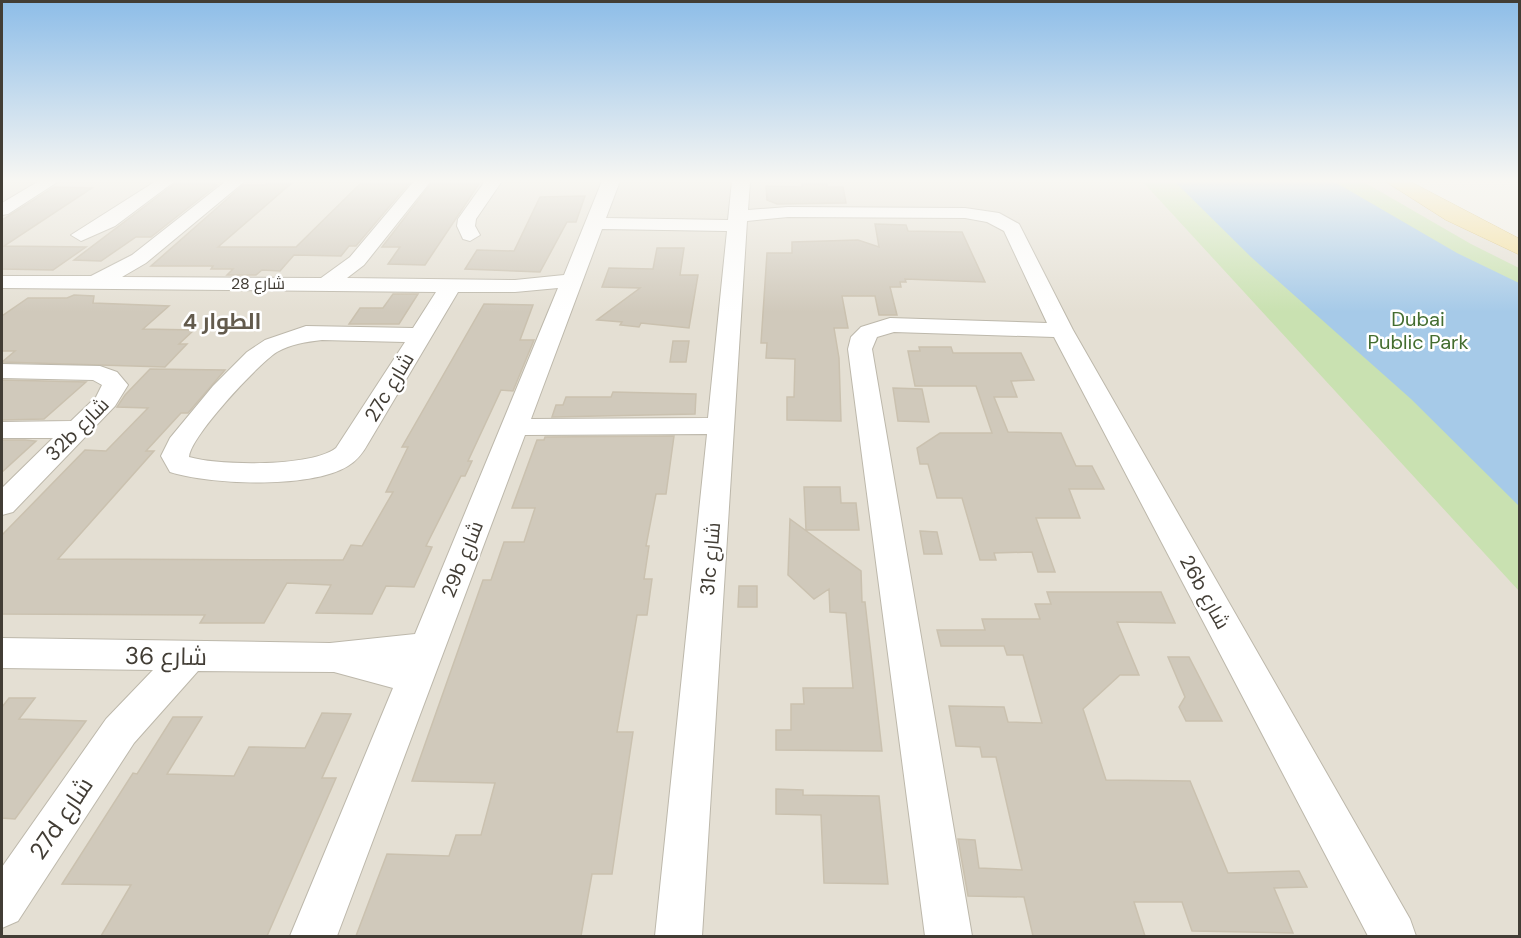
<svg xmlns="http://www.w3.org/2000/svg" width="1521" height="938" viewBox="0 0 1521 938" font-family="'DM Sans',Cairo,sans-serif">
<style>
.residential{fill:#e4dfd3}
.green{fill:#c9e1b1}
.water{fill:#a6cae8}
.building{fill:#d0c9bb;stroke:#cac1af;stroke-width:1.5}
.lines{fill:none;stroke-linecap:round;stroke-linejoin:round}
.minor-casing{stroke:#bdb8ab;stroke-width:2}
.major-casing{stroke:#d6bb6d;stroke-width:1}
.minor{fill:#fff;fill-rule:evenodd}
.major{fill:#f3de9a;fill-rule:evenodd}
.labels{text-anchor:middle;dominant-baseline:central;stroke-width:5;stroke-linejoin:round;paint-order:stroke}
.far-street-label{font-size:16px;fill:#423d35;stroke:#fff}
.park-label{font-size:20px;fill:#436d2f;stroke:#fff}
.street-label{font-size:20px;fill:#423d35;stroke:#fff}
.far-district-label{font-size:22px;font-weight:bold;fill:#635b4d;stroke:#fff}
.near-street-label{font-size:24px;fill:#423d35;stroke:#fff}
</style>
<rect width="100%" height="100%" fill="#f0ede4"/>
<path class="residential" d="M 2,181 L 1385,181 L 1519,255 L 1519,936 L 2,936 Z"/>
<path class="green" d="M 1142,181 L 1362,181 L 1471,244 L 1519,268 L 1519,591 Z"/>
<path class="water" d="M 1174,181 L 1333,181 L 1457,253 L 1519,283 L 1519,506 L 1411,399 L 1251,257 Z"/>
<path class="building" d="M 270,181 L 294,181 L 218,247 L 296,247 L 361,183 L 411,181 L 356,246 L 349,246 L 341,256 L 294,255 L 280,271 L 262,270 L 256,275 L 227,275 L 233,269 L 211,269 L 213,266 L 151,266 L 243,185 L 265,185 Z
M 433,181 L 481,181 L 425,265 L 388,264 L 400,247 L 382,247 Z
M 802,181 L 827,181 L 827,187 L 843,187 L 846,203 L 777,204 L 767,200 L 766,186 L 802,187 Z
M 177,182 L 217,182 L 213,185 L 217,185 L 151,237 L 136,237 L 101,261 L 74,260 Z
M 54,187 L 92,188 L 4,246 L 86,247 L 53,270 L 2,269 L 2,220 Z
M 585,196 L 576,222 L 567,222 L 540,272 L 465,269 L 477,250 L 514,251 L 540,197 Z
M 875,224 L 906,225 L 908,231 L 962,232 L 985,282 L 905,279 L 906,282 L 900,282 L 901,287 L 890,287 L 897,315 L 879,315 L 875,296 L 842,296 L 848,328 L 834,328 L 839,358 L 841,421 L 787,420 L 787,397 L 794,397 L 795,359 L 766,358 L 767,343 L 761,343 L 767,253 L 792,253 L 792,242 L 858,240 L 879,247 Z
M 657,248 L 684,248 L 680,275 L 698,275 L 689,328 L 641,323 L 639,327 L 620,325 L 622,322 L 597,320 L 640,288 L 602,287 L 609,268 L 653,269 Z
M 393,294 L 418,294 L 399,324 L 349,324 L 360,308 L 383,308 Z
M 74,295 L 94,296 L 93,303 L 169,306 L 143,329 L 194,330 L 179,344 L 187,344 L 165,367 L 2,362 L 15,351 L 2,351 L 2,316 L 28,298 L 67,298 Z
M 484,304 L 533,305 L 520,340 L 534,340 L 513,391 L 501,390 L 468,461 L 472,461 L 465,476 L 461,476 L 426,546 L 432,547 L 414,587 L 386,586 L 372,614 L 316,613 L 331,585 L 287,583 L 264,623 L 200,623 L 205,615 L 2,614 L 2,535 L 85,450 L 106,451 L 148,408 L 117,407 L 125,395 L 150,369 L 225,370 L 188,413 L 181,413 L 146,451 L 154,451 L 58,559 L 343,560 L 351,545 L 362,546 L 393,492 L 386,492 L 408,447 L 402,447 Z
M 673,341 L 689,341 L 686,362 L 670,362 Z
M 919,347 L 951,347 L 953,353 L 1021,353 L 1034,380 L 1011,381 L 1017,397 L 994,397 L 1008,432 L 1061,433 L 1076,466 L 1092,466 L 1104,489 L 1069,489 L 1080,518 L 1036,518 L 1055,572 L 1038,572 L 1032,552 L 994,553 L 996,560 L 980,560 L 962,498 L 937,498 L 928,464 L 920,464 L 917,448 L 940,433 L 992,433 L 976,386 L 915,386 L 908,351 L 920,351 Z
M 2,380 L 86,382 L 44,419 L 2,420 Z
M 893,388 L 922,389 L 929,422 L 898,421 Z
M 613,392 L 696,394 L 695,414 L 552,417 L 556,405 L 563,405 L 566,397 L 611,397 Z
M 674,436 L 666,494 L 656,494 L 646,546 L 649,546 L 644,579 L 652,579 L 647,615 L 637,615 L 617,732 L 633,732 L 612,874 L 592,874 L 581,936 L 356,936 L 387,854 L 449,856 L 456,835 L 481,835 L 495,783 L 412,781 L 483,580 L 491,580 L 504,542 L 524,542 L 535,508 L 512,508 L 537,440 L 544,440 L 545,437 Z
M 2,440 L 25,440 L 36,441 L 2,472 Z
M 804,487 L 840,487 L 841,503 L 856,503 L 859,530 L 806,530 Z
M 790,519 L 861,571 L 862,602 L 865,602 L 882,751 L 776,750 L 776,730 L 791,730 L 791,704 L 804,704 L 803,688 L 853,688 L 846,613 L 830,612 L 829,589 L 814,599 L 788,575 Z
M 920,531 L 937,532 L 942,554 L 924,554 Z
M 739,586 L 757,586 L 757,607 L 738,607 Z
M 1047,592 L 1161,592 L 1175,623 L 1117,622 L 1139,675 L 1120,675 L 1083,709 L 1106,780 L 1190,781 L 1228,873 L 1299,871 L 1307,887 L 1274,888 L 1293,933 L 1192,931 L 1182,902 L 1134,902 L 1145,936 L 1033,936 L 1024,897 L 968,896 L 958,839 L 975,840 L 979,868 L 1022,870 L 996,757 L 982,757 L 980,747 L 956,746 L 949,706 L 1004,707 L 1008,722 L 1042,723 L 1023,655 L 1007,655 L 1004,646 L 941,646 L 937,630 L 985,630 L 982,619 L 1040,619 L 1035,604 L 1051,604 Z
M 1168,657 L 1189,657 L 1222,721 L 1186,721 L 1179,707 L 1185,697 Z
M 9,698 L 35,698 L 19,719 L 86,721 L 15,819 L 2,818 L 2,707 Z
M 322,713 L 351,714 L 322,778 L 336,778 L 267,936 L 101,936 L 131,885 L 62,884 L 133,773 L 137,774 L 173,717 L 202,717 L 167,774 L 234,776 L 249,747 L 305,748 Z
M 776,789 L 803,790 L 803,795 L 879,796 L 888,884 L 824,883 L 821,815 L 776,814 Z"/>
<g class="lines">
<defs>
<path id="minor" d="M 39,181 L 59,181 L 8,214 L 2,215 L 2,203 Z
M 156,181 L 175,181 L 115,226 L 81,241 L 71,235 Z
M 226,181 L 245,181 L 146,263 L 122,277 L 321,278 L 350,257 L 414,181 L 431,181 L 364,265 L 347,278 L 515,280 L 564,275 L 602,181 L 620,181 L 606,218 L 728,220 L 732,181 L 750,181 L 748,210 L 788,207 L 965,208 L 999,213 L 1019,224 L 1073,330 L 1410,919 L 1416,936 L 1368,936 L 1054,337 L 894,332 L 877,337 L 872,349 L 972,936 L 925,936 L 848,349 L 851,337 L 861,327 L 890,318 L 1047,323 L 1004,231 L 987,222 L 965,218 L 788,217 L 747,221 L 702,936 L 655,936 L 707,434 L 525,435 L 337,936 L 290,936 L 393,688 L 334,672 L 198,671 L 134,743 L 18,921 L 2,928 L 2,867 L 106,719 L 153,670 L 2,668 L 2,638 L 330,643 L 415,634 L 558,288 L 515,292 L 458,292 L 369,442 C 364,451 358,460 348,466 C 311,489 211,485 170,472 L 161,456 L 170,438 L 213,386 L 247,352 L 265,340 L 306,326 L 413,328 L 436,292 L 2,288 L 2,276 L 91,276 L 132,255 ZM 602,229 L 727,231 L 708,418 L 531,419 ZM 322,340 L 405,342 L 336,448 C 312,467 219,466 189,457 C 190,437 258,364 277,352 C 291,344 306,342 322,340 Z
M 485,181 L 502,181 L 476,219 L 475,226 L 480,235 L 470,241 L 463,239 L 457,226 L 458,219 Z
M 2,364 L 100,366 L 117,372 L 128,385 L 115,406 L 13,512 L 2,515 L 2,488 L 53,438 L 2,438 L 2,422 L 71,421 L 96,397 L 102,385 L 93,380 L 2,378 Z"/>
<path id="major" d="M 1385,181 L 1409,181 L 1520,239 L 1520,255 L 1446,220 Z"/>
</defs>
<use href="#minor" class="minor-casing"/>
<use href="#major" class="major-casing"/>
<use href="#minor" class="minor"/>
<use href="#major" class="major"/>
</g>
<linearGradient id="sky" x2="0" y2="1"><stop stop-color="#8dbde8"/><stop offset="0.58" stop-color="#f8f7f3"/><stop offset="1" stop-color="#f8f7f3" stop-opacity="0"/></linearGradient>
<rect width="1521" height="312" fill="url(#sky)"/>
<g class="labels">
<g class="far-street-label">
<text x="258" y="283">شارع 28</text>
</g>
<g class="park-label">
<text x="1418" y="319">Dubai<tspan x="1418" dy="23">Public Park</tspan></text>
</g>
<g class="street-label">
<text transform="translate(389 387) rotate(-59)">27c شارع</text>
<text transform="translate(77 429) rotate(-45)">32b شارع</text>
<text transform="translate(462 559) rotate(-68)">29b شارع</text>
<text transform="translate(710 559) rotate(-85)">31c شارع</text>
<text transform="translate(1205 592) rotate(61)">26b شارع</text>
</g>
<g class="far-district-label">
<text x="222" y="321">الطوار 4</text>
</g>
<g class="near-street-label">
<text transform="translate(166 656) rotate(1)">شارع 36</text>
<text transform="translate(61 818) rotate(-56)">27d شارع</text>
</g>
</g>
<rect width="1521" height="938" fill="none" stroke="#423d35" stroke-width="6"/>
</svg>
